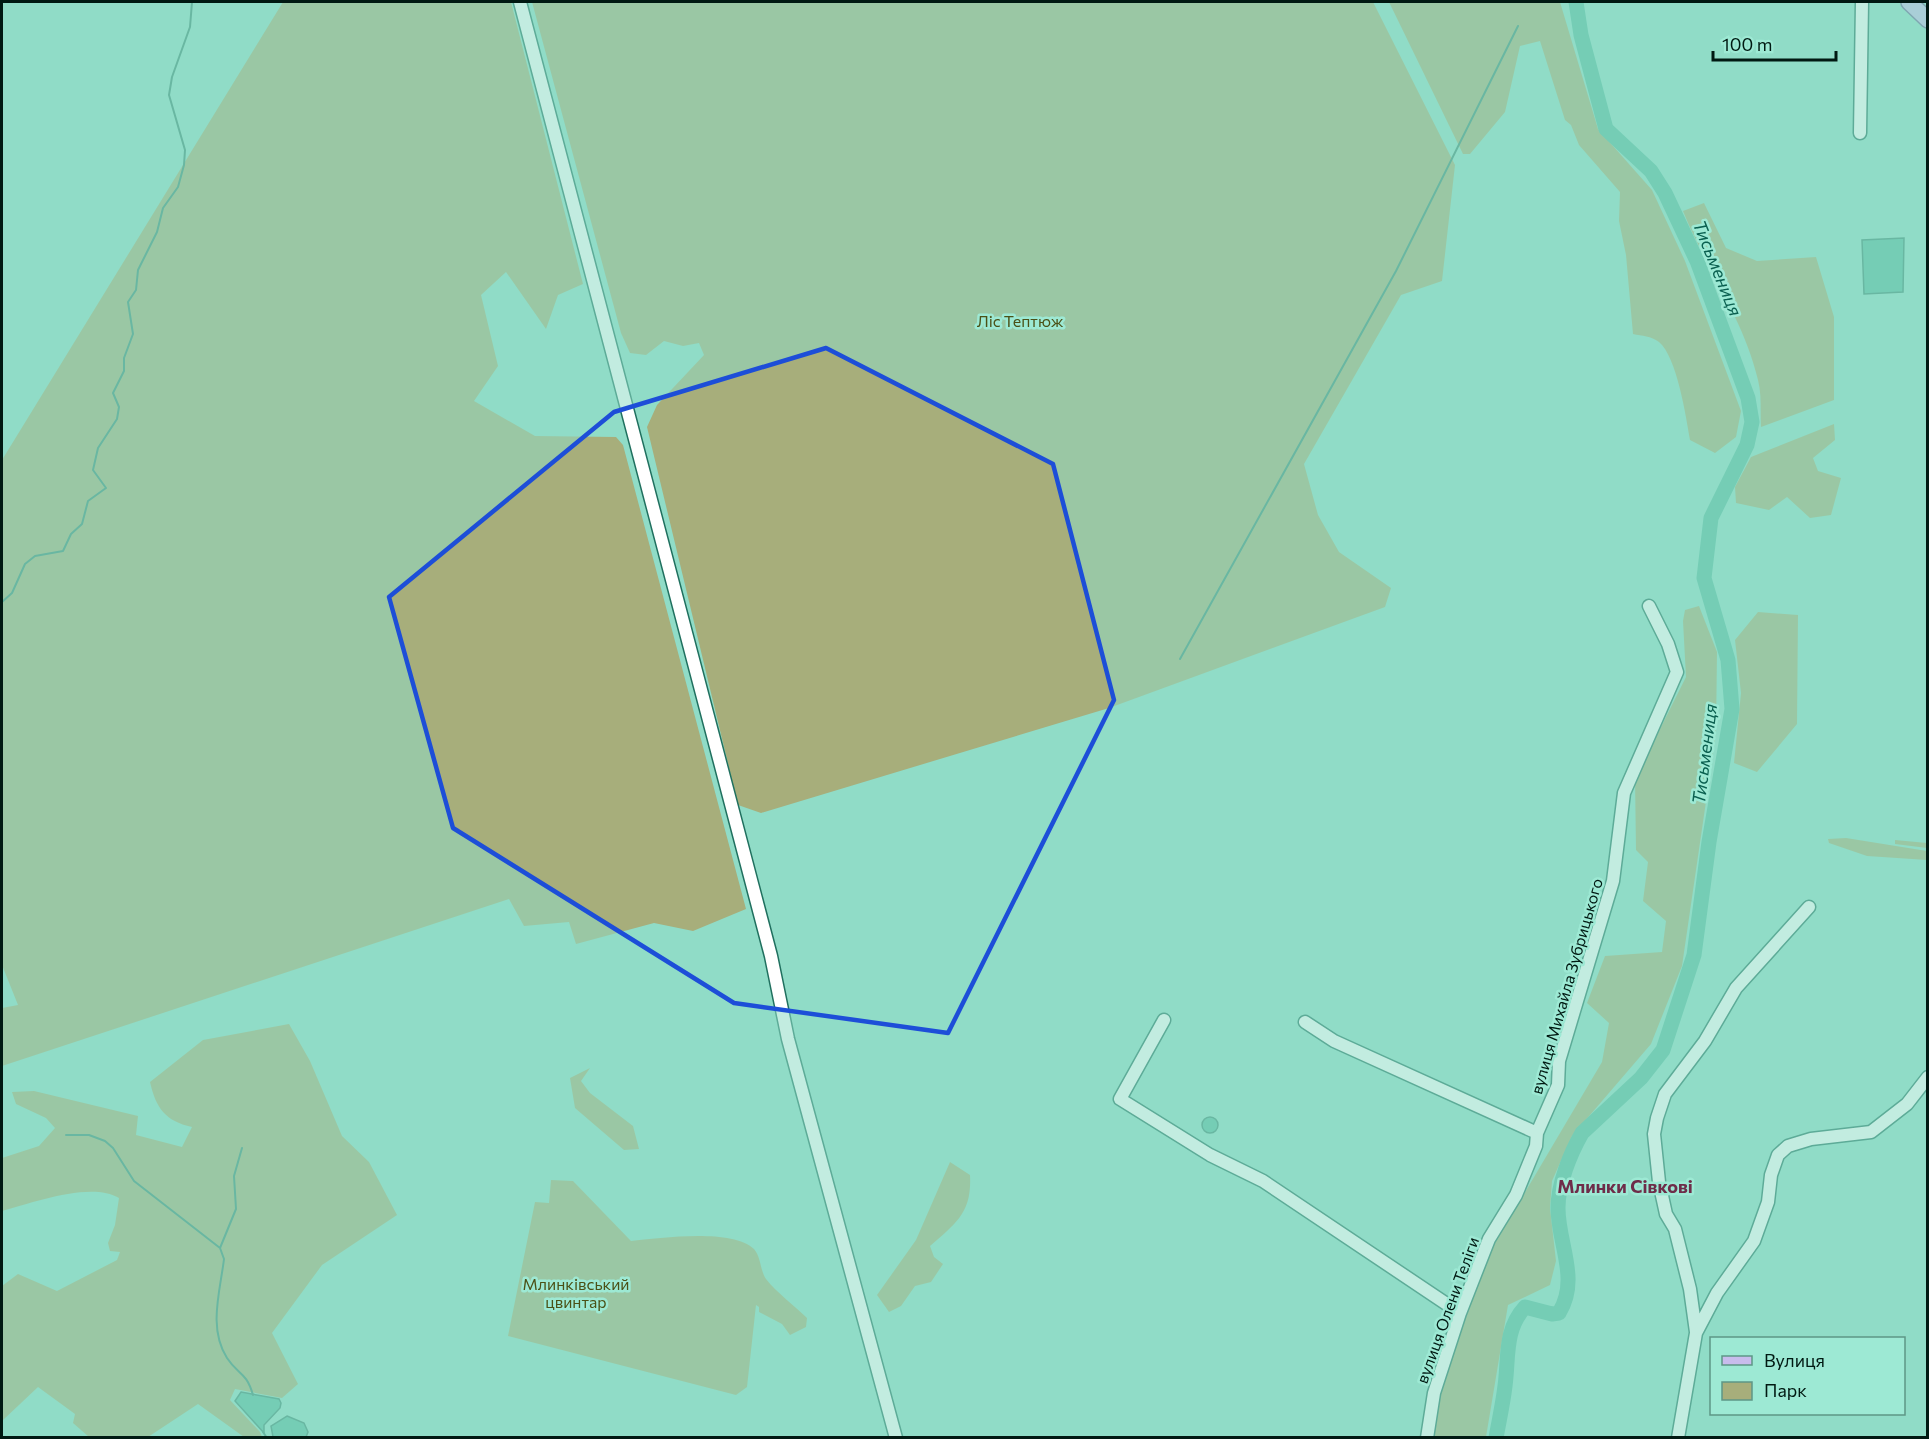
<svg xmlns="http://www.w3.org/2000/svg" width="1929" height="1439" viewBox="0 0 1929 1439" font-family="Commissioner,sans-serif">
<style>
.green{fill:#a7ae7b}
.water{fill:#54baa1;stroke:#3b8a76;stroke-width:1.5}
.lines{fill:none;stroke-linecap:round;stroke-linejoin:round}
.stream{stroke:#3b8a76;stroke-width:2}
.river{stroke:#54baa1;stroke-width:15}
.minor-casing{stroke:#20705f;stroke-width:15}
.major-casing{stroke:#6b6697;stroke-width:18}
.minor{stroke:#fff;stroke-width:12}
.major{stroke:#c8bcec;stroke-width:15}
.marked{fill:none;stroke:#1d4ed8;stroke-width:4.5;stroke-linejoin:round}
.labels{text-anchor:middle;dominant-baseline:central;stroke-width:5;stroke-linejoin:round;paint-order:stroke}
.park-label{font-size:16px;fill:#4b5117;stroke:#9de9d4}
.street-label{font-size:16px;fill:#001912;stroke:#9de9d4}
.water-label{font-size:18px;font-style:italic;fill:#0b6050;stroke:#9de9d4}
.neighbourhood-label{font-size:18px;font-weight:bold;fill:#6e2c49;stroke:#9de9d4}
</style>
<rect width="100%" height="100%" fill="#90dcc7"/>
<path class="green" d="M 283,2 L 511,2 L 583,284 L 558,295 L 546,329 L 506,272 L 481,295 L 498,366 L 474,401 L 535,436 L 616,437 L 623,445 L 746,909 L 693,931 L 654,923 L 576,944 L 569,922 L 524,926 L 509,899 L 2,1066 L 2,1008 L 18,1005 L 2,965 L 2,460 Z
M 532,2 L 1373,2 L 1455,165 L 1442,281 L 1401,295 L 1304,464 L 1318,515 L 1339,552 L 1391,588 L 1385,607 L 1109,708 L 761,813 L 738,805 L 647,427 L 657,405 L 704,355 L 699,343 L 683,346 L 664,341 L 646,355 L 630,353 L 621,333 Z
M 1389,2 L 1560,2 L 1598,129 L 1652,190 L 1685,261 L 1741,411 L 1736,437 L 1715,453 L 1690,440 C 1686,417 1677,357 1659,342 C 1651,336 1642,336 1633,334 L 1626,255 L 1619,221 L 1620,192 L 1579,145 L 1571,125 L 1565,120 L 1540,41 L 1520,46 L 1505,112 L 1470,154 L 1463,154 Z
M 1704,203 L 1726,248 L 1757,261 L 1816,257 L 1834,317 L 1834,400 L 1761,427 C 1760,412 1762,395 1758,380 C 1744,320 1706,268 1683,211 Z
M 1834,424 L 1835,440 L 1813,458 L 1818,471 L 1841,478 L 1831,515 L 1810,518 L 1787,497 L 1769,510 L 1736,503 L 1735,487 L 1751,457 Z
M 1699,606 L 1717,652 L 1716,733 L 1682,966 L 1651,1044 L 1572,1136 L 1552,1181 L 1550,1208 L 1556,1261 L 1550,1285 L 1508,1305 L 1486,1437 L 1434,1438 L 1441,1375 L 1488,1255 L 1602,1062 L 1609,1023 L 1587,1003 L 1605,956 L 1662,952 L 1666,921 L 1643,901 L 1648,862 L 1636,850 L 1635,779 L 1686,677 L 1683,621 L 1685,610 Z
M 1758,612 L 1798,615 L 1797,724 L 1757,772 L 1734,763 L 1741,693 L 1735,640 Z
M 1846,838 L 1927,851 L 1927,860 L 1867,856 L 1829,843 L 1828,839 Z
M 1895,840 L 1927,843 L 1927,848 L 1895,844 Z
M 289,1024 L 310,1061 L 342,1136 L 369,1162 L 397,1215 L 322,1265 L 272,1333 L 298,1384 L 282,1398 L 235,1389 L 230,1400 L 260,1432 L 262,1437 L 244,1437 L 198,1404 L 148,1437 L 89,1437 L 73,1423 L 75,1414 L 38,1387 L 2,1421 L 2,1286 L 18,1274 L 57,1291 L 117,1260 L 120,1252 L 110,1251 L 108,1243 L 115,1225 L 119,1198 C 91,1181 32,1203 2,1211 L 2,1158 L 39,1146 L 55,1128 L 46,1118 L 16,1104 L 12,1092 L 34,1091 L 138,1116 L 136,1135 L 182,1147 L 192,1127 C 165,1121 156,1108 150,1082 L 203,1040 Z
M 590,1068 L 581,1081 L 590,1093 L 633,1126 L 639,1149 L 624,1150 L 575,1108 L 570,1078 Z
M 950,1162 L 970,1175 C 972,1213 956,1223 930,1246 L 934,1257 L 943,1264 L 931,1282 L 915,1286 L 901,1306 L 889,1312 L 877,1295 L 916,1240 Z
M 551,1180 L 573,1181 L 631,1241 C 660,1238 732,1228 754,1249 C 761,1257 760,1270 766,1279 C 777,1293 794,1305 807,1318 L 806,1327 L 790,1335 L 782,1324 L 759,1312 L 759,1307 L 756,1305 L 747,1387 L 736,1395 L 508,1336 L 535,1202 L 549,1203 Z"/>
<path class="water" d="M 1904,238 L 1903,292 L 1864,294 L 1862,240 Z
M1202 1125a8 8 0 1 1 16 0a8 8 0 1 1-16 0Z
M 241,1392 L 279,1399 L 281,1403 L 280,1408 L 264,1425 L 264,1433 L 235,1401 Z
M 287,1416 L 304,1423 L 308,1432 L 306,1437 L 273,1437 L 271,1426 Z"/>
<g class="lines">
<path class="stream" d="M 2,602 L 12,593 L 25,564 L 35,556 L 63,551 L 71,534 L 82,524 L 88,501 L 106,488 L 93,470 L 98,448 L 117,419 L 119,407 L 113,393 L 124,371 L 124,358 L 133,334 L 128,302 L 136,290 L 138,270 L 157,232 L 163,208 L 178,187 L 184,165 L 185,150 L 169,95 L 172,77 L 190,27 L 192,2
M 1180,659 L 1396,271 L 1518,26
M 66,1135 L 89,1135 L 105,1141 L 113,1148 L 134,1181 L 220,1248 L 224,1259 C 220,1292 208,1328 227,1358 C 238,1375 246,1371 253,1395
M 220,1248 L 236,1209 L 234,1176 L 242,1148
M 263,1432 L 267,1438"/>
<path class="river" d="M 1496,1438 C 1499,1421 1503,1403 1505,1386 C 1509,1357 1504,1330 1525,1307 L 1552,1314 L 1559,1313 C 1580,1279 1558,1244 1558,1208 C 1558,1184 1570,1154 1582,1133 L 1641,1078 L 1663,1050 L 1694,955 L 1709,842 L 1732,709 L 1728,660 L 1704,578 L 1711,518 L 1747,445 L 1752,422 L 1748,398 L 1697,261 L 1665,193 L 1651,171 L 1606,129 L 1581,35 L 1576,2"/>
<defs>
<path id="minor" d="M 520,2 L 771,956 L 788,1039 L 896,1438
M 1860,133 L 1862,2
M 1164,1020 L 1120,1099 L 1210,1155 L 1263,1181 L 1460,1313
M 1305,1022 L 1334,1041 L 1537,1133
M 1696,1332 L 1690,1289 L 1675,1229 L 1666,1214 L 1659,1182 L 1654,1134 L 1657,1118 L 1665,1094 L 1705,1041 L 1736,988 L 1809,907
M 1427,1438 L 1434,1393 L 1460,1313 L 1489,1239 L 1516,1195 L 1536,1146 L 1537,1133 L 1558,1085 L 1559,1061 L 1613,881 L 1624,793 L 1677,672 L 1668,644 L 1649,606
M 1678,1438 L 1696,1333 L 1717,1293 L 1754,1241 L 1768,1202 L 1771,1175 L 1778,1155 L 1788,1146 L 1811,1139 L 1871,1132 L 1907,1104 L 1928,1077"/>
<path id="major" d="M 1909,2 L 1928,20"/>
</defs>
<use href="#minor" class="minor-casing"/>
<use href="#major" class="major-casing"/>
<use href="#minor" class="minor"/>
<use href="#major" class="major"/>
</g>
<path d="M0 0H1929V1439H0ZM 826,348 L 1053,464 L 1114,700 L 948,1033 L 734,1003 L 453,828 L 389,597 L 614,412 Z" fill="#90dcc7" fill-opacity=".55" fill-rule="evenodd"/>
<path class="marked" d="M 826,348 L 1053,464 L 1114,700 L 948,1033 L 734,1003 L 453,828 L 389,597 L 614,412 Z"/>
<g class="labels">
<g class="park-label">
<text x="1020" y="320">Ліс Тептюж</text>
<text x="576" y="1283">Млинківський<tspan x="576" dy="18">цвинтар</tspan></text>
</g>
<g class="street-label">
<text transform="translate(1566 986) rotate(-74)">вулиця Михайла Зубрицького</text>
<text transform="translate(1447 1310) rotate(-70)">вулиця Олени Теліги</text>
</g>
<g class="water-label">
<text transform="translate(1718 268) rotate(68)">Тисьмениця</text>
<text transform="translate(1704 754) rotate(-83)">Тисьмениця</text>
</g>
<g class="neighbourhood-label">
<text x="1625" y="1186">Млинки Сівкові</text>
</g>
</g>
<rect width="1929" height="1439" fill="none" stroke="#001912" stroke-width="6"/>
<rect x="1710" y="1337" width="195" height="78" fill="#9de9d4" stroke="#5e9686" stroke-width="1.5"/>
<rect x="1722" y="1356" width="30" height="9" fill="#c8bcec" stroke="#5e9686" stroke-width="1.5"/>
<text x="1764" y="1367" font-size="18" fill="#001912">Вулиця</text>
<rect x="1722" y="1382" width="30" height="18" fill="#a7ae7b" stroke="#5e9686" stroke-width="1.5"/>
<text x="1764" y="1397" font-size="18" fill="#001912">Парк</text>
<path d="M1713 51v9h123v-9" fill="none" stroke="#001912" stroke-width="3"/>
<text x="1722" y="51" font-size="18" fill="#001912" stroke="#9de9d4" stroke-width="4.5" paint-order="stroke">100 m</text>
</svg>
